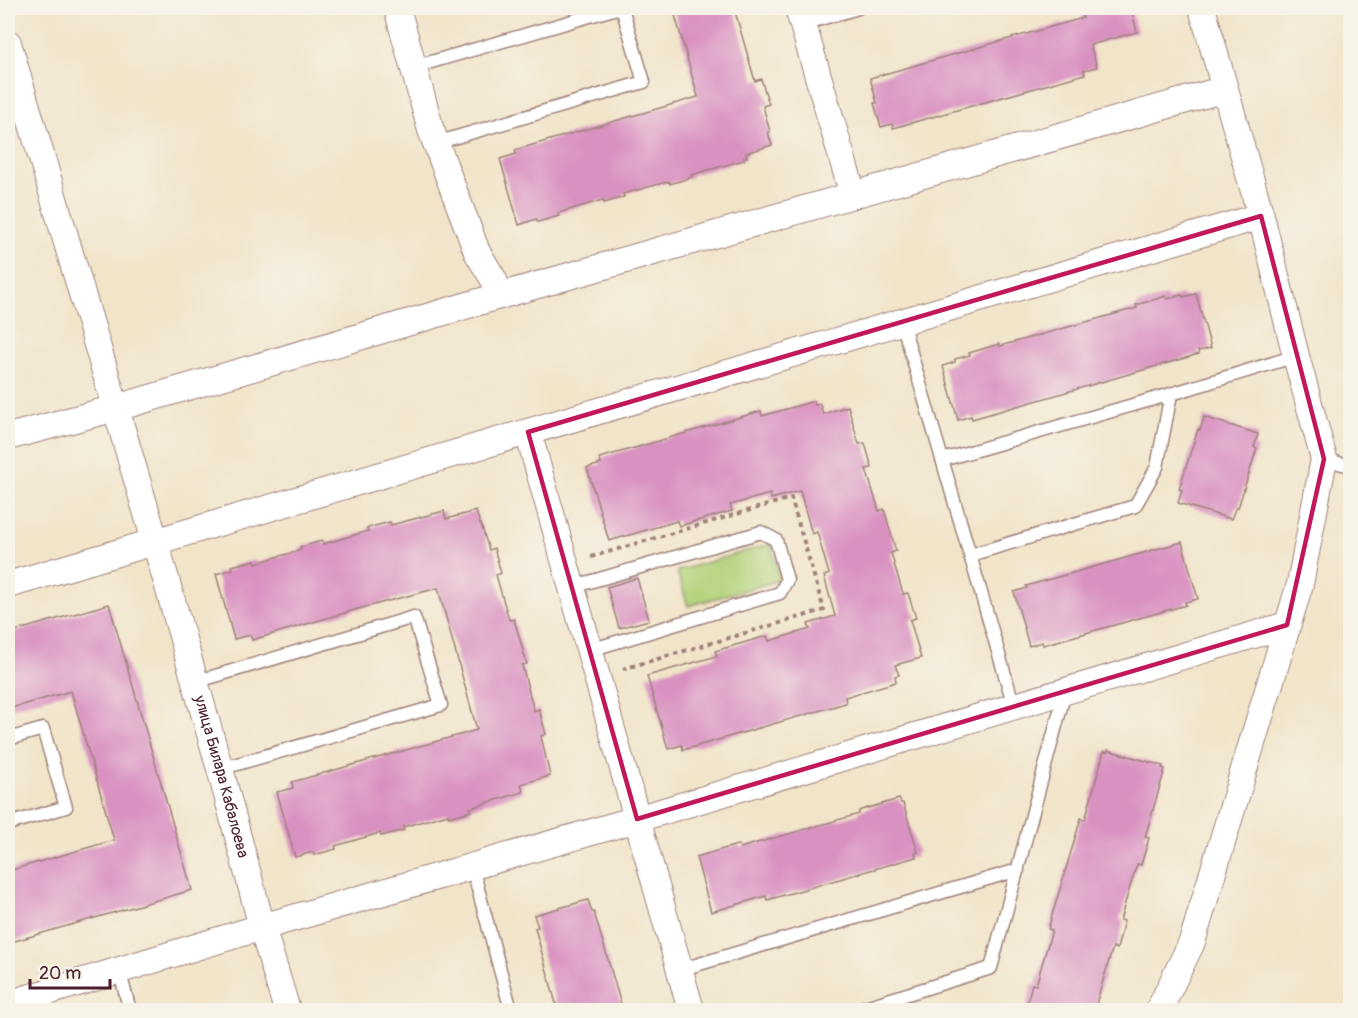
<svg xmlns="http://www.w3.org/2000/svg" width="1358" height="1018" viewBox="0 0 1358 1018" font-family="Pangolin,sans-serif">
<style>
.green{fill:#b3d27a;stroke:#7e7852;stroke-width:1.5}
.building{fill:#d991c1}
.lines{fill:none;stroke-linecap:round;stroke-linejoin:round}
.service-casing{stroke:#9e827a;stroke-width:15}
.minor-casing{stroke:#9e827a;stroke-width:28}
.path{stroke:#9e827a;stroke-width:4;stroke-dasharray:4.5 4.5;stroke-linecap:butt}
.service{stroke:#fff;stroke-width:12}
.minor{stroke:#fff;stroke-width:26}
.marked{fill:none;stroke:#c2185b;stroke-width:4.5;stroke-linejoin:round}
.labels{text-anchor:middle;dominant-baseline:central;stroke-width:6;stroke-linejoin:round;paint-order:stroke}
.street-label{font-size:16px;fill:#4a1f2b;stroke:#f7f3e8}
</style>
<rect width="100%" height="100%" fill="#f7f3e8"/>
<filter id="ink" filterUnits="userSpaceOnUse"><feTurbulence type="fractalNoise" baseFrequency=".0167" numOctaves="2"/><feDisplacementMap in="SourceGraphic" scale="12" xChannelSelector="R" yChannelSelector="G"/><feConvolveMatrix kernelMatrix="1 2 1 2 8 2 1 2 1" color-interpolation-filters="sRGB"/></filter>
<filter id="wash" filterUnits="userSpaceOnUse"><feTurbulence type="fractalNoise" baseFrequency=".008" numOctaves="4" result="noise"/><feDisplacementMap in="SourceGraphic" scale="24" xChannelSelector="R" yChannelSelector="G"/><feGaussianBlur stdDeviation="1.35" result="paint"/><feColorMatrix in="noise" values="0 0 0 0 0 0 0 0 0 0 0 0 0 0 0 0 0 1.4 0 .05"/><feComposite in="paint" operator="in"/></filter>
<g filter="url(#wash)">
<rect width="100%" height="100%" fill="#f1e4c9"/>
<path class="green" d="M 771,544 L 780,580 L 688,606 L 677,571 Z"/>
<g id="blocks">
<path class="building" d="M 673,8 L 734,8 L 755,81 L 761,79 L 769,104 L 763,106 L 770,132 L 768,132 L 772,145 L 746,153 L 747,157 L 744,157 L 744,160 L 691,175 L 692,177 L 670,184 L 670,181 L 623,194 L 624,197 L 604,203 L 603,200 L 558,213 L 559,216 L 538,222 L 536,219 L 519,225 L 500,159 L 516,154 L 515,150 L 698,97 Z
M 1080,8 L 1131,8 L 1137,32 L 1090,45 L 1097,67 L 1084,70 L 1085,74 L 893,128 L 892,124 L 881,127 L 874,103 L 877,103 L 870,78 L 1083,18 Z
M 1196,294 L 1211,348 L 1198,351 L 1199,354 L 972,419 L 971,416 L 958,420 L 943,366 L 955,362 L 955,359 L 970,355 L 969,353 L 999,344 L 1000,346 L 1122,312 L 1137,308 L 1136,305 L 1166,296 L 1167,299 L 1182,295 L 1183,297 Z
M 814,401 L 815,405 L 820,404 L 823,414 L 848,406 L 859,444 L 865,443 L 872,468 L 866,469 L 879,511 L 884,509 L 896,551 L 891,553 L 903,594 L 908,593 L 916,618 L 910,620 L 921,658 L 895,665 L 899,675 L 895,676 L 896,682 L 845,697 L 846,703 L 683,750 L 682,745 L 668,749 L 647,676 L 717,656 L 715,651 L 767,636 L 769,641 L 810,629 L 808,624 L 835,616 L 824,576 L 829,574 L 817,532 L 812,534 L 800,491 L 771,499 L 770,494 L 730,505 L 732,511 L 679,526 L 677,521 L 609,541 L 587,468 L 601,464 L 599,458 L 638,447 L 761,411 L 762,416 Z
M 1204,417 L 1258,434 L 1254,447 L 1257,448 L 1238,508 L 1236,507 L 1231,519 L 1178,503 L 1182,490 L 1179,489 L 1198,429 L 1200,430 Z
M 444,511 L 446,519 L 476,511 L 480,524 L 481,524 L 489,550 L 494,548 L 501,573 L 496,575 L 509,620 L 514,619 L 527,664 L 522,665 L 534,711 L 539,709 L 546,734 L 541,736 L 550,776 L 521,784 L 523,792 L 470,808 L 471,811 L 449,817 L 448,814 L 403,827 L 404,830 L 381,836 L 380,833 L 335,846 L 336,849 L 314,855 L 313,852 L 295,857 L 277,792 L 293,788 L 292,782 L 477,730 L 438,588 L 358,609 L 252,640 L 250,635 L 234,639 L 216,574 L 233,569 L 232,566 L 255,560 L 256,563 L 301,550 L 300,547 L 322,541 L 323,544 L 368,531 L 367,528 L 390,522 L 391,525 Z
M 1182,542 L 1198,599 L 1185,602 L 1186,605 L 1043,645 L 1042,642 L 1029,646 L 1014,592 L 1027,588 L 1026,586 Z
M 637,578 L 649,620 L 619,628 L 607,587 Z
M 109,604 L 192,890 L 8,943 L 8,871 L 114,840 L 71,691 L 8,709 L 8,633 Z
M 1108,750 L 1163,766 L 1162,768 L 1165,769 L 1145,837 L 1149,838 L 1141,865 L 1137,864 L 1120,920 L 1124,921 L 1117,949 L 1113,947 L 1094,1011 L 1025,1011 L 1032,984 L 1036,985 L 1052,930 L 1048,929 L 1081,818 L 1085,820 L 1104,751 L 1107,752 Z
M 899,799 L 901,803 L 903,803 L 918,852 L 915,853 L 916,857 L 767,900 L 766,896 L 711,912 L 696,857 L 737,845 L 739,845 L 740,848 L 753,844 L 859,814 L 859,811 L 861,810 Z
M 588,900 L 592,912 L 594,912 L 623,1011 L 558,1011 L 535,928 L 538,927 L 534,915 Z"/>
</g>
</g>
<g filter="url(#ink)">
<use href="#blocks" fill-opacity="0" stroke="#9e827a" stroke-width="1.5"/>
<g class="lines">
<defs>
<path id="service" d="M 803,24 L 858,8
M 414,67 L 617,8
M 436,143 L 644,82 L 622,8
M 902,322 L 1014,706
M 1171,394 L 1296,356
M 1324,459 L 1350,466
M 942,460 L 1171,394 L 1157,467 L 1135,506 L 970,555
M 572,587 L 761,532 L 776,540 L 787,580 L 780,593 L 590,650
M 195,682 L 414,617 L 441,705 L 220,769
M 8,739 L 43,729 L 66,807 L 8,824
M 472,867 L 511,1010
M 119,970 L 130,1010
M 679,970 L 1018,870
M 856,1010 L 991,968 L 1065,692"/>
<g id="minor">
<path d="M 397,8 L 431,130 L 477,252 L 494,280 L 499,296"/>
<path d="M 798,8 L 853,195"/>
<path id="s1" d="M 8,43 L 155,541 L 220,769 L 262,927 L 287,1010"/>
<path d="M 528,432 L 691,1010"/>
<path d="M 8,437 L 116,408 L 499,296 L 1225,89"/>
<path d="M 8,585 L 1261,216"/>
<path d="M 8,1004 L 262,927 L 637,819 L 1287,625"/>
<path d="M 1159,1010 L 1192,942 L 1300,584 L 1324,459 L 1296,356 L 1261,216 L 1202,8"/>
</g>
</defs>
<use href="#service" class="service-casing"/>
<use href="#minor" class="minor-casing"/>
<path class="path" d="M 591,557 L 791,498 L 824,610 L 623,669"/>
<use href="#service" class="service"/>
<use href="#minor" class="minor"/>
</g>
</g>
<path class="marked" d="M 1261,216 L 1324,459 L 1287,625 L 637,819 L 528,432 Z"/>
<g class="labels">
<g class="street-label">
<text stroke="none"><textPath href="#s1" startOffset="764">улица Билара Кабалоева</textPath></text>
</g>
</g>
<rect width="1358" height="1018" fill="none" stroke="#f7f3e8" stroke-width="30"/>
<path d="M30 979v9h80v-9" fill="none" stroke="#4a1f2b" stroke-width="3"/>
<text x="39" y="979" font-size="18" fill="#4a1f2b" stroke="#f7f3e8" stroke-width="4.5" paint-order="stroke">20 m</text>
</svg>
